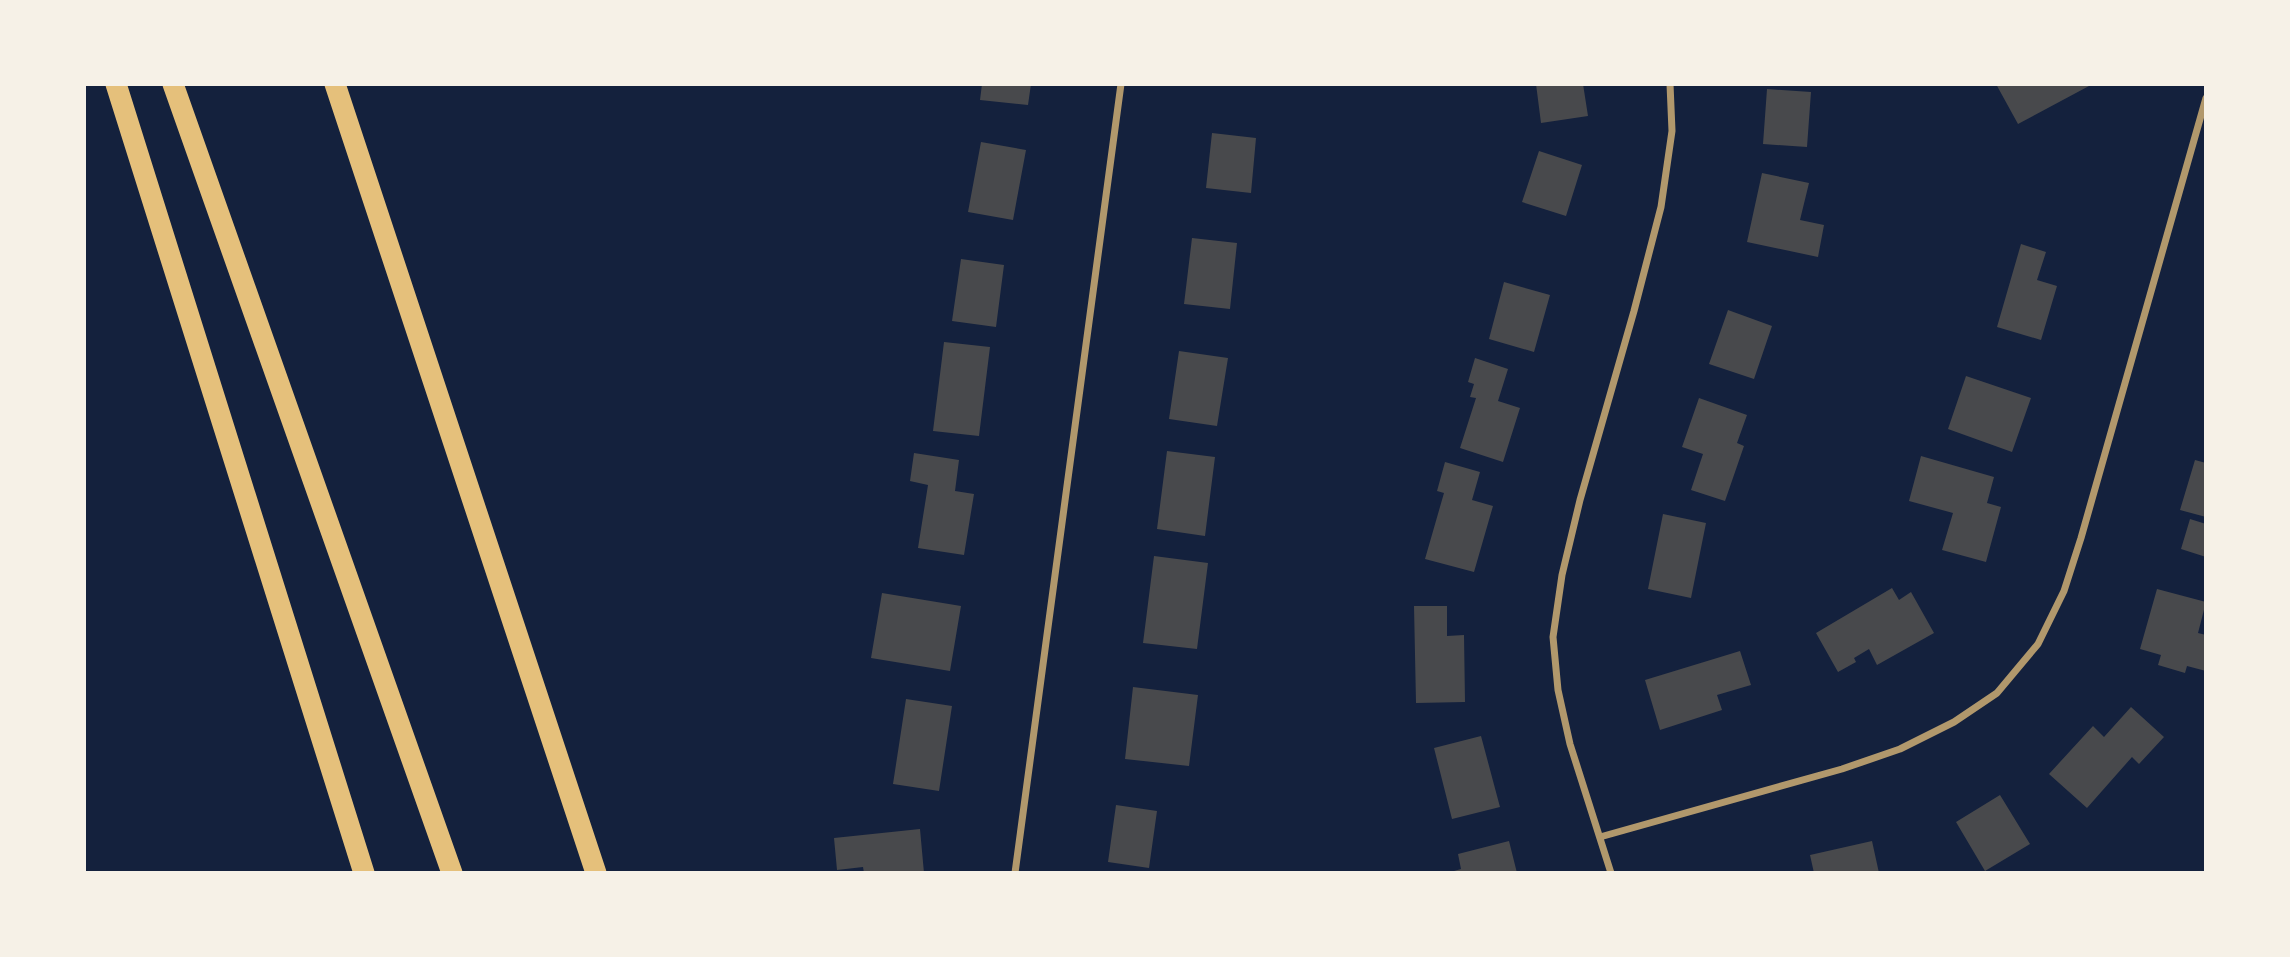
<svg xmlns="http://www.w3.org/2000/svg" width="2290" height="957" viewBox="0 0 2290 957" font-family="'Asap Condensed',sans-serif">
<style>
.building{fill:#48494c}
.lines{fill:none;stroke-linecap:round;stroke-linejoin:round}
.minor{stroke:#b1986c;stroke-width:7}
.motorway{stroke:#e5c07b;stroke-width:21}
</style>
<rect width="100%" height="100%" fill="#14213d"/>
<path class="building" d="M 982,84 L 1031,84 L 1028,105 L 980,100 Z
M 1536,84 L 1583,84 L 1588,116 L 1541,123 Z
M 1996,84 L 2088,84 L 2089,86 L 2018,124 Z
M 1767,89 L 1811,92 L 1807,147 L 1763,144 Z
M 1212,133 L 1256,138 L 1251,193 L 1206,188 Z
M 981,142 L 1026,150 L 1013,220 L 968,212 Z
M 1539,151 L 1582,165 L 1566,216 L 1522,202 Z
M 1762,173 L 1809,183 L 1800,220 L 1824,225 L 1818,257 L 1747,242 Z
M 1192,238 L 1237,243 L 1230,309 L 1184,304 Z
M 2021,244 L 2046,252 L 2037,280 L 2057,286 L 2041,340 L 1997,327 Z
M 961,259 L 1004,265 L 996,327 L 952,321 Z
M 1504,282 L 1550,295 L 1534,352 L 1489,339 Z
M 1728,310 L 1772,326 L 1754,379 L 1709,364 Z
M 944,342 L 990,347 L 979,436 L 933,431 Z
M 1179,351 L 1228,358 L 1217,426 L 1169,419 Z
M 1475,358 L 1508,369 L 1498,401 L 1520,408 L 1503,462 L 1460,448 L 1476,398 L 1470,397 L 1474,384 L 1468,382 Z
M 1966,376 L 2031,398 L 2012,452 L 1948,429 Z
M 1699,398 L 1747,415 L 1737,443 L 1744,446 L 1725,501 L 1691,490 L 1703,454 L 1682,447 Z
M 1167,451 L 1215,457 L 1205,536 L 1157,529 Z
M 914,453 L 959,460 L 955,491 L 974,494 L 964,555 L 918,548 L 928,485 L 910,481 Z
M 1921,456 L 1994,477 L 1987,503 L 2001,507 L 1986,562 L 1942,550 L 1953,513 L 1909,501 Z
M 2195,460 L 2206,463 L 2206,517 L 2180,510 Z
M 1445,462 L 1480,472 L 1472,500 L 1493,506 L 1474,572 L 1425,559 L 1444,493 L 1437,491 Z
M 1663,514 L 1706,523 L 1691,598 L 1648,589 Z
M 2190,519 L 2206,524 L 2206,557 L 2181,549 Z
M 1154,556 L 1208,563 L 1197,649 L 1143,643 Z
M 1892,588 L 1899,600 L 1911,592 L 1934,633 L 1877,665 L 1869,649 L 1854,658 L 1856,662 L 1838,672 L 1816,633 Z
M 2157,589 L 2206,602 L 2198,633 L 2206,635 L 2206,671 L 2187,666 L 2185,673 L 2158,665 L 2161,655 L 2140,649 Z
M 882,593 L 961,606 L 950,671 L 871,658 Z
M 1414,606 L 1447,606 L 1447,636 L 1464,635 L 1465,702 L 1416,703 Z
M 1740,651 L 1751,685 L 1717,695 L 1722,710 L 1660,730 L 1645,680 Z
M 1133,687 L 1198,695 L 1189,766 L 1125,759 Z
M 906,699 L 952,706 L 939,791 L 893,784 Z
M 2131,707 L 2164,737 L 2139,764 L 2132,757 L 2087,808 L 2049,774 L 2093,726 L 2104,737 Z
M 1481,736 L 1500,807 L 1452,819 L 1434,748 Z
M 2000,795 L 2030,844 L 1985,871 L 1956,822 Z
M 1116,805 L 1157,811 L 1149,868 L 1108,862 Z
M 920,829 L 924,873 L 864,873 L 863,867 L 837,870 L 834,838 Z
M 1509,841 L 1517,873 L 1447,873 L 1461,869 L 1458,854 Z
M 1872,841 L 1879,873 L 1814,873 L 1810,855 Z"/>
<g class="lines">
<path class="minor" d="M 1600,837 L 1842,769 L 1900,749 L 1954,722 L 1997,693 L 2038,644 L 2064,591 L 2081,538 L 2206,98
M 1015,873 L 1121,84
M 1611,873 L 1570,744 L 1558,690 L 1553,637 L 1562,575 L 1580,500 L 1634,311 L 1661,207 L 1672,131 L 1670,84"/>
<path class="motorway" d="M 116,84 L 364,873
M 173,84 L 452,873
M 335,84 L 596,873"/>
</g>
<rect width="2290" height="957" fill="none" stroke="#f6f1e7" stroke-width="172"/>
</svg>
